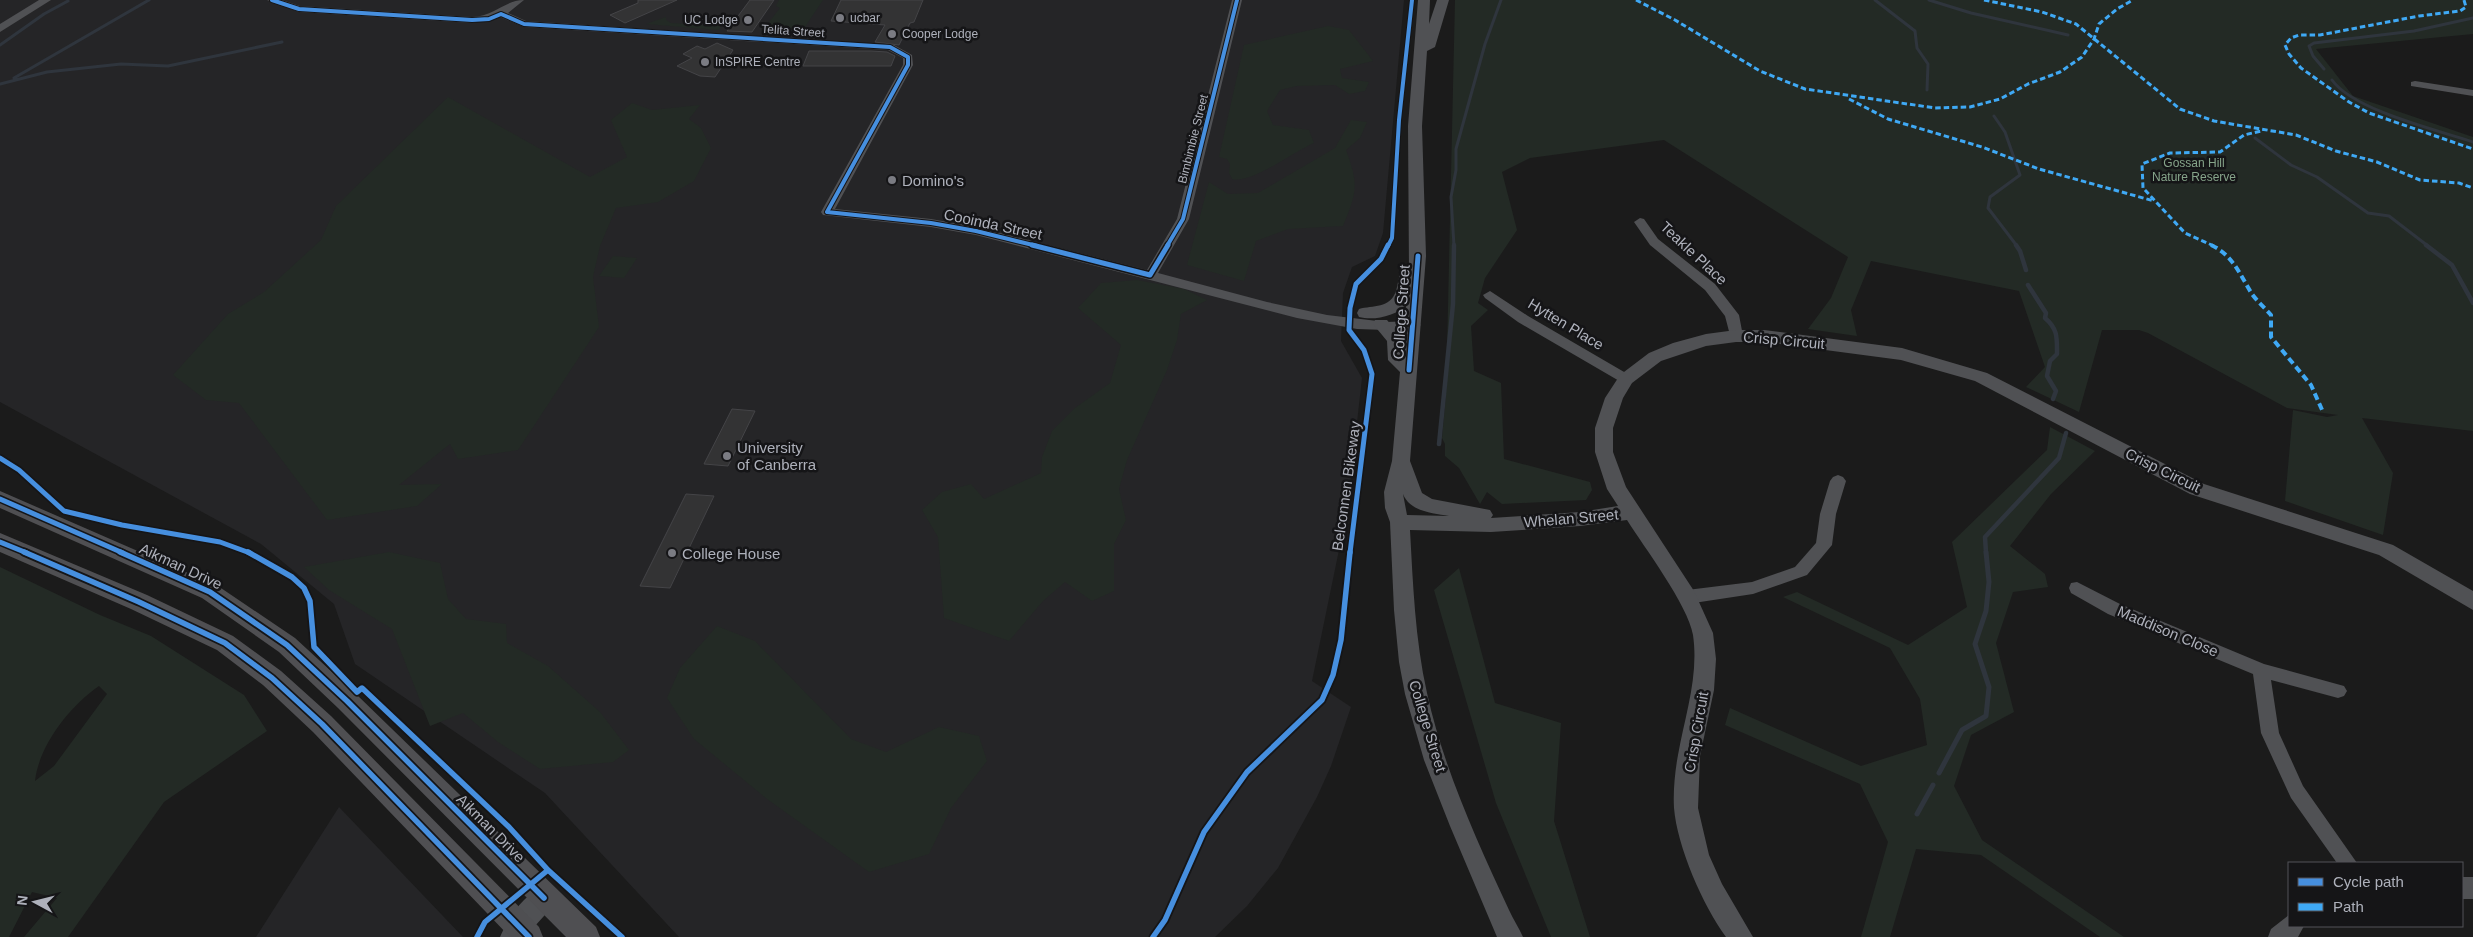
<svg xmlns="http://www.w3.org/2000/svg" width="2473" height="937" viewBox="0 0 2473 937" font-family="Helvetica,sans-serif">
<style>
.built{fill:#252527}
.green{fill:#232a25;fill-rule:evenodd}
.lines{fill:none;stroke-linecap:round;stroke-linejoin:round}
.stream-far2{stroke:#2f353d;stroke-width:3}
.stream-far1{stroke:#2f353d;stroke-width:4.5}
.stream{stroke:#2f353d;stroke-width:5}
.building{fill:#333334;stroke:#444447}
.minor{fill:#505154;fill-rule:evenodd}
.tertiary{fill:#505154;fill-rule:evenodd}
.secondary{fill:#4f4f52;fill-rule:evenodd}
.quiet-far1{stroke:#3fa9f5;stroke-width:3;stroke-dasharray:5.5 3;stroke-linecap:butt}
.quiet{stroke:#3fa9f5;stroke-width:4;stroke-dasharray:7 4;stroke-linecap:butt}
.cycleway-far2-casing{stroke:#151517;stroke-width:6}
.cycleway-far1-casing{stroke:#151517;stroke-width:8}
.cycleway-casing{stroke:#151517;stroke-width:9}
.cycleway-far2{stroke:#468fdf;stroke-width:4}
.cycleway-far1{stroke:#468fdf;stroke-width:5}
.cycleway{stroke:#468fdf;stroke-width:5.5}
.poi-dot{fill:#7b7c83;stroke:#151517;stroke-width:2}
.labels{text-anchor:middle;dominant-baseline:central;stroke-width:5;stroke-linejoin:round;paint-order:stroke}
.far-poi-label{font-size:12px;fill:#aeb1bb;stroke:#151517;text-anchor:start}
.far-street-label{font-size:12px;fill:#aeb1bb;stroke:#151517}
.far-park-label{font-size:12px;fill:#86a48a;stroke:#151517}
.poi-label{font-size:15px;fill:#aeb1bb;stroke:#151517;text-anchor:start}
.street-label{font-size:15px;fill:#aeb1bb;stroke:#151517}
</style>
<rect width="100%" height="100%" fill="#1b1b1b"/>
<path class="built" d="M 0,0 L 1404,0 L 1383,233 L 1375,256 L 1352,267 L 1343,293 L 1341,341 L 1362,378 L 1347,511 L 1312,681 L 1351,707 L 1331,766 L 1317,797 L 1278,868 L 1247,906 L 1215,937 L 679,937 L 545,793 L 355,664 L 334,604 L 261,544 L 0,402 Z
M 339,807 L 463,937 L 256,937 Z"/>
<path class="green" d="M 779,0 L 823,0 L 801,33 L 768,31 L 769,22 L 780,8 L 776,6 Z
M 1455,0 L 2473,0 L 2473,34 L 2316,49 L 2353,96 L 2473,137 L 2473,431 L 2362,418 L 2393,473 L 2383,535 L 2285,501 L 2293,410 L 2327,417 L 2338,415 L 2287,408 L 2148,333 L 2139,330 L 2102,330 L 2079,412 L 2026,387 L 2045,367 L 2019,291 L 1871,261 L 1851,310 L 1857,336 L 1808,329 L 1831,298 L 1848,257 L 1664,140 L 1530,158 L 1502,172 L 1517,230 L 1485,278 L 1478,303 L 1488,310 L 1471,326 L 1474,371 L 1501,383 L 1504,459 L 1590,482 L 1592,490 L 1586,500 L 1502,504 L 1487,492 L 1480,504 L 1459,468 L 1445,456 L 1445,444 L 1442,438 L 1446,395 Z
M 666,17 L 666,20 L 671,23 L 722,26 L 718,30 L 646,24 Z
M 1328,26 L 1349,30 L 1373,61 L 1340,69 L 1342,78 L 1369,82 L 1365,91 L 1349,94 L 1335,85 L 1297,86 L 1280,90 L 1267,111 L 1273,125 L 1309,130 L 1314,143 C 1293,152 1252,184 1232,179 L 1229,173 L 1230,164 L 1227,159 L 1219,157 L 1244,45 Z
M 448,97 L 590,177 L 627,157 L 611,120 L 632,103 L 652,110 L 700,105 L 689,119 L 701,128 L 711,148 L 694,181 L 658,202 L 616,208 L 600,246 L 593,277 L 599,327 L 518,450 L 458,459 L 450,444 L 399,485 L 442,484 L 417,506 L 327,520 L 239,403 L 206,400 L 173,375 L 228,314 L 264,292 L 321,240 L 336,206 Z
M 1351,120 L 1367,122 L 1360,138 L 1346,150 C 1359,185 1357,192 1343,226 L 1288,229 L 1256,241 L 1244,281 L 1187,265 L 1209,182 L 1228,194 L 1258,193 L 1335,148 Z
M 613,256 L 637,258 L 624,278 L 599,276 Z
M 1137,280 L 1184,289 L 1207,300 L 1181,314 L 1177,340 L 1167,370 L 1127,460 L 1119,489 L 1126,520 L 1114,544 L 1114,591 L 1092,601 L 1065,582 L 1043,601 L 1009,641 L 944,618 L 938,537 L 922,510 L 942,492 L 971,484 L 984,499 L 1041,473 L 1042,457 L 1052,431 L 1075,408 L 1110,383 L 1121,345 L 1078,308 L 1101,283 Z
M 2050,427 L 2095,451 L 2051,494 L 2010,546 L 2045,574 L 2048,587 L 2013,592 L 1996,643 L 2014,712 L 1971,735 L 1954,786 L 1982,840 L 2124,937 L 2100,937 L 1981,855 L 1916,849 L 1890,937 L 1861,937 L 1888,842 L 1860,784 L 1725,725 L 1730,708 L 1861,766 L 1927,745 L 1920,699 L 1890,648 L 1783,597 L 1797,592 L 1908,645 L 1967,607 L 1952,542 L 2047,450 Z
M 389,552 L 440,563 L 448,599 L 466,619 L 506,624 L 507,643 L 548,666 L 600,712 L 629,750 L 613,762 L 540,769 L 498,742 L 463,713 L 430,726 L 392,629 L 329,590 L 304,567 Z
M 0,567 L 100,615 L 151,636 L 244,695 L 267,731 L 164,802 L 68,937 L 24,937 L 57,898 L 32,892 L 9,937 L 0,937 ZM 99,686 L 107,694 L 54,766 L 35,781 C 39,745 70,706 99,686 Z
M 1459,568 L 1495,703 L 1561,723 L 1554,821 L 1590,937 L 1551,937 L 1496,803 L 1434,590 Z
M 717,626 L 755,641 L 851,739 L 886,752 L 939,727 L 979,736 L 987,761 L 951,808 L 929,854 L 869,872 L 767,799 L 694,739 L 667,698 L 680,668 Z"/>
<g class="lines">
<path class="stream-far2" d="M 1875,0 L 1915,31 L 1917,48 L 1928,64 L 1927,90
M 1929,0 L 1971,13 L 2068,35
M 0,45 L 44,14 L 68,1
M 2324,69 L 2313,56 L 2309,46 L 2314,43 L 2414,31 L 2473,18
M 14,78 L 149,0
M 2332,80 C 2353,110 2437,130 2473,142
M 0,84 L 47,72 L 121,64 L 168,66 L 282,42
M 1994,116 L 2005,132 L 2020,175 L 1990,197 L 1988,208 L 2017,246
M 2255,138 L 2291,165 L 2317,177 L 2368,213 L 2389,216 L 2428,246
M 1454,246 L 1451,197 L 1456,170 L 1456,149 L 1485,44 L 1501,0"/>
<path class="stream-far1" d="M 2016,245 L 2020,251 L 2026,270
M 2426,245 L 2452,265 L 2473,303
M 2028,285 L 2046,313 L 2045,318 C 2058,329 2057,338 2057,354 L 2050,361 L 2047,376 L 2056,391 L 2053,399
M 1439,444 L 1453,304 L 1454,245
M 1986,553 L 1985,537 L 2059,458 L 2066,433"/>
<path class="stream" d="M 1939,773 L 1962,730 L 1986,716 L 1989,687 L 1975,644 L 1986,611 L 1989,582 L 1986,552
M 1917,814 L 1933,785"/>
</g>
<path class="building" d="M 638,0 L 677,0 L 625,23 L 610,15 L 638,3 Z
M 750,0 L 774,0 L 752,32 L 727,31 Z
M 841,0 L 923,0 L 914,22 L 910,23 L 899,45 L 875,42 L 885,25 L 831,21 Z
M 717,43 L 733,50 L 715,77 L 700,76 L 677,66 L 692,58 L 683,54 L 697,46 L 705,49 Z
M 809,51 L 871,51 L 887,52 L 895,56 L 891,66 L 803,66 Z
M 732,409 L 755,411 L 728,466 L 704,464 Z
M 686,494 L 714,496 L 670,588 L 640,586 Z"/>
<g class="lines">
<path class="minor" d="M 39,0 L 51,0 L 0,32 L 0,24 Z
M 267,0 L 282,0 L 300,6 L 472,17 C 495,16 505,0 524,0 L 508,13 L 526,21 L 894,45 L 912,55 L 913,65 L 835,209 L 931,219 L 976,227 L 1147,270 L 1177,219 L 1232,0 L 1242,0 L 1189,219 L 1158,273 L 1267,302 L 1327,315 L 1386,322 L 1414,321 L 1421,325 L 1414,329 L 1386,330 L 1357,329 L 1297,318 L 976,235 L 931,227 L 823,215 L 821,212 L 903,65 L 903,58 L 888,50 L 524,27 L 500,17 L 472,23 L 299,12 Z
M 2415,81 L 2473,90 L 2473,96 L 2411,86 L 2411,82 Z
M 1640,218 L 1644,219 L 1658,239 L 1715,284 L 1739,315 L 1743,336 L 1741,339 L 1731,339 L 1725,316 L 1705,290 L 1650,245 L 1634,222 Z
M 1490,291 L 1528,316 L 1631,376 L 1633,379 L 1631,382 L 1621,382 L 1518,322 L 1485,298 L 1483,295 Z
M 1838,475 L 1843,477 L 1846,481 L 1836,514 L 1832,545 L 1807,575 L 1753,594 L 1687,604 L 1681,602 L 1679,597 L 1681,592 L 1687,590 L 1752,582 L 1795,567 L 1816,543 L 1820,514 L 1830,481 L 1833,477 Z
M 2077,582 L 2120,604 L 2264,664 L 2344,686 L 2347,691 L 2344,696 L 2338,698 L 2271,680 L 2279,733 L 2303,786 L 2357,863 L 2337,863 L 2291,798 L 2261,733 L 2253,674 L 2108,614 L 2071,593 L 2069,588 L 2071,583 Z"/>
<path class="tertiary" d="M 1418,0 L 1430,0 L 1429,24 L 1437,0 L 1449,0 L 1435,47 L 1427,51 L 1422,126 L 1426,256 L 1410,461 L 1422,493 L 1432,499 L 1490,510 L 1493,515 L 1491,518 L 1580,512 L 1618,506 L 1607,489 L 1595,452 L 1595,428 L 1605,398 L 1620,375 L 1649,353 L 1673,343 L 1706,334 L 1736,330 L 1764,330 L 1902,348 L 1987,373 L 2204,484 L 2393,545 L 2473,591 L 2473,610 L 2379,555 L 2190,494 L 1975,381 L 1901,360 L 1764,342 L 1736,342 L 1706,346 L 1661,361 L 1632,383 L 1623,398 L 1613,428 L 1613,452 L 1626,487 L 1694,591 L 1713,633 L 1716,659 L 1714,690 L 1700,756 L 1698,808 L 1709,855 L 1722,884 L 1753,937 L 1726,937 C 1703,906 1677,846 1674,808 C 1673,791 1675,771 1678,755 C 1685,715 1699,676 1693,635 C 1688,605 1644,547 1627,520 L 1580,526 L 1491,532 L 1410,530 C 1413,584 1415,639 1427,693 C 1443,767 1477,841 1509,910 C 1513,919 1519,928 1523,937 L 1497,937 L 1450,826 L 1424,760 L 1405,694 L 1399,662 L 1394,610 L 1390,522 L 1385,508 L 1384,492 L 1392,461 L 1400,372 L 1388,360 L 1387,341 L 1373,324 L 1375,320 L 1387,320 L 1403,339 L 1406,305 C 1396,316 1374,321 1359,317 L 1357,313 L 1359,309 C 1373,305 1390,309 1396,291 C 1398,285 1398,278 1401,272 L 1409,271 L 1408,126 ZM 1403,494 C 1410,512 1433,513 1449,516 L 1407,515 Z
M 2462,877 L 2473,877 L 2473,899 L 2462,899 Z
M 544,886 L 553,890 L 556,898 L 553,906 L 525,937 L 500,937 C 508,918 524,894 544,886 Z
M 2289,915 L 2289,926 L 2304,926 L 2298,937 L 2268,937 L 2271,929 Z"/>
<path class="secondary" d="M 0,491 L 218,586 L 295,638 L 356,694 L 596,927 L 600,937 L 566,937 L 338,708 L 279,652 L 202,598 L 0,508 Z
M 0,533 L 147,595 L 233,636 L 281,671 L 331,716 L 539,927 L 543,937 L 510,937 L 313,732 L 263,685 L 217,650 L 131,609 L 0,552 Z"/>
<path class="quiet-far1" d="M 1636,0 L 1675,20 L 1760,71 L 1805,89 L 1935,108 L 1970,107 L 2000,99 L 2028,84 L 2060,72 L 2082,57 L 2094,39 L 2099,24 L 2117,9 L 2133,0
M 1984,0 L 2042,12 L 2076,24 L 2180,109 L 2214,121 L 2296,135 L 2336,151 L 2377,162 L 2420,180 L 2459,183 L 2473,188
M 2464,0 L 2466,7 L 2460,11 L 2419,16 L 2320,35 L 2299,35 L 2291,38 L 2285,45 L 2289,54 L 2301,68 L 2349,102 L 2369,113 L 2473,149
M 1849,99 L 1888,119 L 1982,147 L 2039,169 L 2154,201
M 2214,246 L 2185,233 L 2143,188 L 2142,164 L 2170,153 L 2220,152 L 2244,135 L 2261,131"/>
<path class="quiet" d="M 2211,245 C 2233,255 2240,275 2252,294 C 2257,301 2265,308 2271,315 L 2271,337 L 2311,385 L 2323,412"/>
<defs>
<path id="cycleway-far2" d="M 272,0 L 299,9 L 472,20 L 489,19 L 501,14 L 524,24 L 890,47 L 908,57 L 908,65 L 827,212 L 931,223 L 976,231 L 1037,246
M 1167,246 L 1183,219 L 1237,0
M 1388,246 L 1392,238 L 1399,120 L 1412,0"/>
<path id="cycleway-far1" d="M 1032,245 L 1150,275 L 1168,245
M 1409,370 L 1418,256
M 0,458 L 19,470 L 64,511 L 122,525 L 220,542 L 250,553
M 0,499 L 123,553
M 0,542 L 27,553
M 1350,553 L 1372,374 L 1364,350 L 1349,330 L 1350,308 L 1356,284 L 1381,259 L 1388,245"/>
<path id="cycleway" d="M 24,552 L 139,602 L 225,643 L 272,678 L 322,724 L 529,937
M 120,552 L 210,592 L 287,645 L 347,701 L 544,898
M 248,552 L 292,577 L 304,588 L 310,601 L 314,647 L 357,692 L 362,688 L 509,827 L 548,870 L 622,937
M 477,937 L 485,922 L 548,870
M 1153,937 L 1165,920 L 1204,832 L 1247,772 L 1322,700 L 1333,675 L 1341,640 L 1350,552"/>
</defs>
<use href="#cycleway-far2" class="cycleway-far2-casing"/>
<use href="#cycleway-far1" class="cycleway-far1-casing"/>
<use href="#cycleway" class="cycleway-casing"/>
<use href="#cycleway-far2" class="cycleway-far2"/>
<use href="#cycleway-far1" class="cycleway-far1"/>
<use href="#cycleway" class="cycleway"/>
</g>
<g class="poi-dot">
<circle cx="840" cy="18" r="5"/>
<circle cx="748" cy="20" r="5"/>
<circle cx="892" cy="34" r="5"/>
<circle cx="705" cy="62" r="5"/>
<circle cx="892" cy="180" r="5"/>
<circle cx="727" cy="456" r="5"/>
<circle cx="672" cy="553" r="5"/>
</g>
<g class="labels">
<g class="far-poi-label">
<text x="850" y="18">ucbar</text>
<text x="738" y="20" text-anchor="end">UC Lodge</text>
<text x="902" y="34">Cooper Lodge</text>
<text x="715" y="62">InSPIRE Centre</text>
</g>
<g class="far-street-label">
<text transform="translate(793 31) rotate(4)">Telita Street</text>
<text transform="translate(1193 139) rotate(-76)">Bimbimbie Street</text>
</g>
<g class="far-park-label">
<text x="2194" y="163">Gossan Hill<tspan x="2194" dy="14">Nature Reserve</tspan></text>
</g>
<g class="poi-label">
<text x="902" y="180">Domino's</text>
<text x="737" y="447">University<tspan x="737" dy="17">of Canberra</tspan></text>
<text x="682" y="553">College House</text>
</g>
<g class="street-label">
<text transform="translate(993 224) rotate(12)">Cooinda Street</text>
<text transform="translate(1694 253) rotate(43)">Teakle Place</text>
<text transform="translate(1401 312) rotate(-86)">College Street</text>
<text transform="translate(1566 324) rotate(31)">Hytten Place</text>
<text transform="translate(1784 340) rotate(5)">Crisp Circuit</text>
<text transform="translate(2163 470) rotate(26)">Crisp Circuit</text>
<text transform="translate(1346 486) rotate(-82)">Belconnen Bikeway</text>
<text transform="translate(1571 518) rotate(-5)">Whelan Street</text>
<text transform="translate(181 566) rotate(25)">Aikman Drive</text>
<text transform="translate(2168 631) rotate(23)">Maddison Close</text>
<text transform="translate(1428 726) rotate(73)">College Street</text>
<text transform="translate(1696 732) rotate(-80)">Crisp Circuit</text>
<text transform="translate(491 828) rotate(45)">Aikman Drive</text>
</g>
</g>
<rect x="2288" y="862" width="175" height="65" fill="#151517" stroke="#525359"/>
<rect x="2298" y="878" width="25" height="8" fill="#468fdf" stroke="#525359"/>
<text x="2333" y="887" font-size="15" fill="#aeb1bb">Cycle path</text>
<rect x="2298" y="903" width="25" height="8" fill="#3fa9f5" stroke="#525359"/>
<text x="2333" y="912" font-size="15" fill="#aeb1bb">Path</text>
<g transform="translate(35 902) rotate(277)" stroke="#151517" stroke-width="4" paint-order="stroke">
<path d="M0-4L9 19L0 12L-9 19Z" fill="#aeb1bb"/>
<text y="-8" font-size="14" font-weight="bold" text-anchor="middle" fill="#aeb1bb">N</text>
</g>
</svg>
